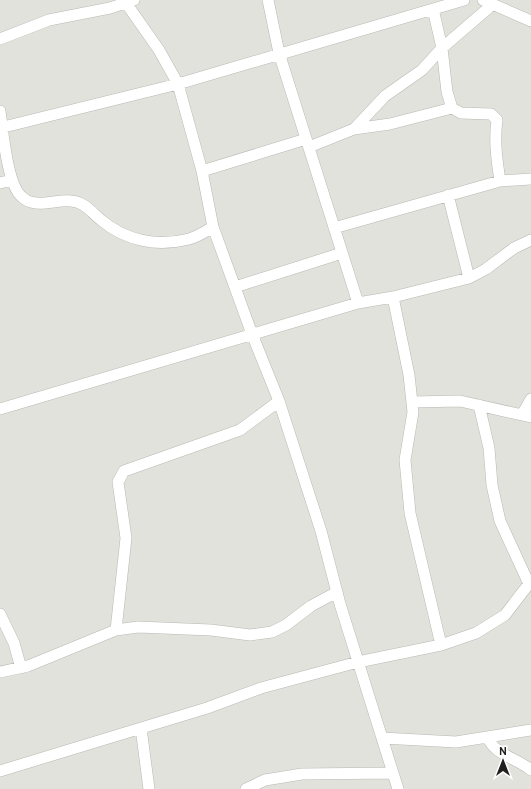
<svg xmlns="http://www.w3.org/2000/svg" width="531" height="789" viewBox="0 0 531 789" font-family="Overpass,sans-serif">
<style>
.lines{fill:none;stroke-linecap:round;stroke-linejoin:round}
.street-casing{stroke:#b8b8b3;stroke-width:12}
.street{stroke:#fff;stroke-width:11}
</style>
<rect width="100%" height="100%" fill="#e2e2dd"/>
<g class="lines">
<defs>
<path id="street" d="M 268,0 L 279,53 L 358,303
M 483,0 L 531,21
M 126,3 L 159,50 L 178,84 L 202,171 L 213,227 L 252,334 L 279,401 L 321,531 L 340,604 L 398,789
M 433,9 L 442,48 L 447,92 L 452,108 L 461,113 L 491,114 L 497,120 C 494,141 497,161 500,181
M 0,39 L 49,20 L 110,8 L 134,0
M 0,111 C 3,131 7,183 21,196 C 34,210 55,199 71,201 C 85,202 91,212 101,220 C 126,241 157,247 189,239 C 197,237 206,231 213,227
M 0,128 L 178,84 L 464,0
M 354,129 L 390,124 L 452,108
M 309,147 L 354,129 L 385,96 L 422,70 L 442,48 L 493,4
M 202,171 L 306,139
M 0,183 L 12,180
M 448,195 L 469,278
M 334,228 L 500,181 L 531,179
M 235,287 L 342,253
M 393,297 L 409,375 L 413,412 L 405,460 L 410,513 L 441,645
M 412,402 L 460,401 L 531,417
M 479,405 L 489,448 L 492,485 L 500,521 L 529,584
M 0,409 L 358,303 L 393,297 L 469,278 L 486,269 L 514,248 L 531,240
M 522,415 L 531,399
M 0,614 L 14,643 L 21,668
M 116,630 L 126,538 L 118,482 L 124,471 L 240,430 L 279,401
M 0,672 L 28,666 L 116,630 L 138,627 L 211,630 L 250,635 L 272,632 L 286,625 L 311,606 L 337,592
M 141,728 L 149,789
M 382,738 L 456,742 L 531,730
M 488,738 C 495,755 517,758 531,770
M 0,771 L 207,708 L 261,688 L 358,662 L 441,645 L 476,633 L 505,615 L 531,581
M 246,789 L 265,780 L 302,774 L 393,773"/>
</defs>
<use href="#street" class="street-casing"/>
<use href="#street" class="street"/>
</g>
<g transform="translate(503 761)" stroke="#ffffff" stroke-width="3" paint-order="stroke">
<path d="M0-3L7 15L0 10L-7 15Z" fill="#21201f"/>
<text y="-6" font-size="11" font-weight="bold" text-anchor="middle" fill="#21201f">N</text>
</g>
</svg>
